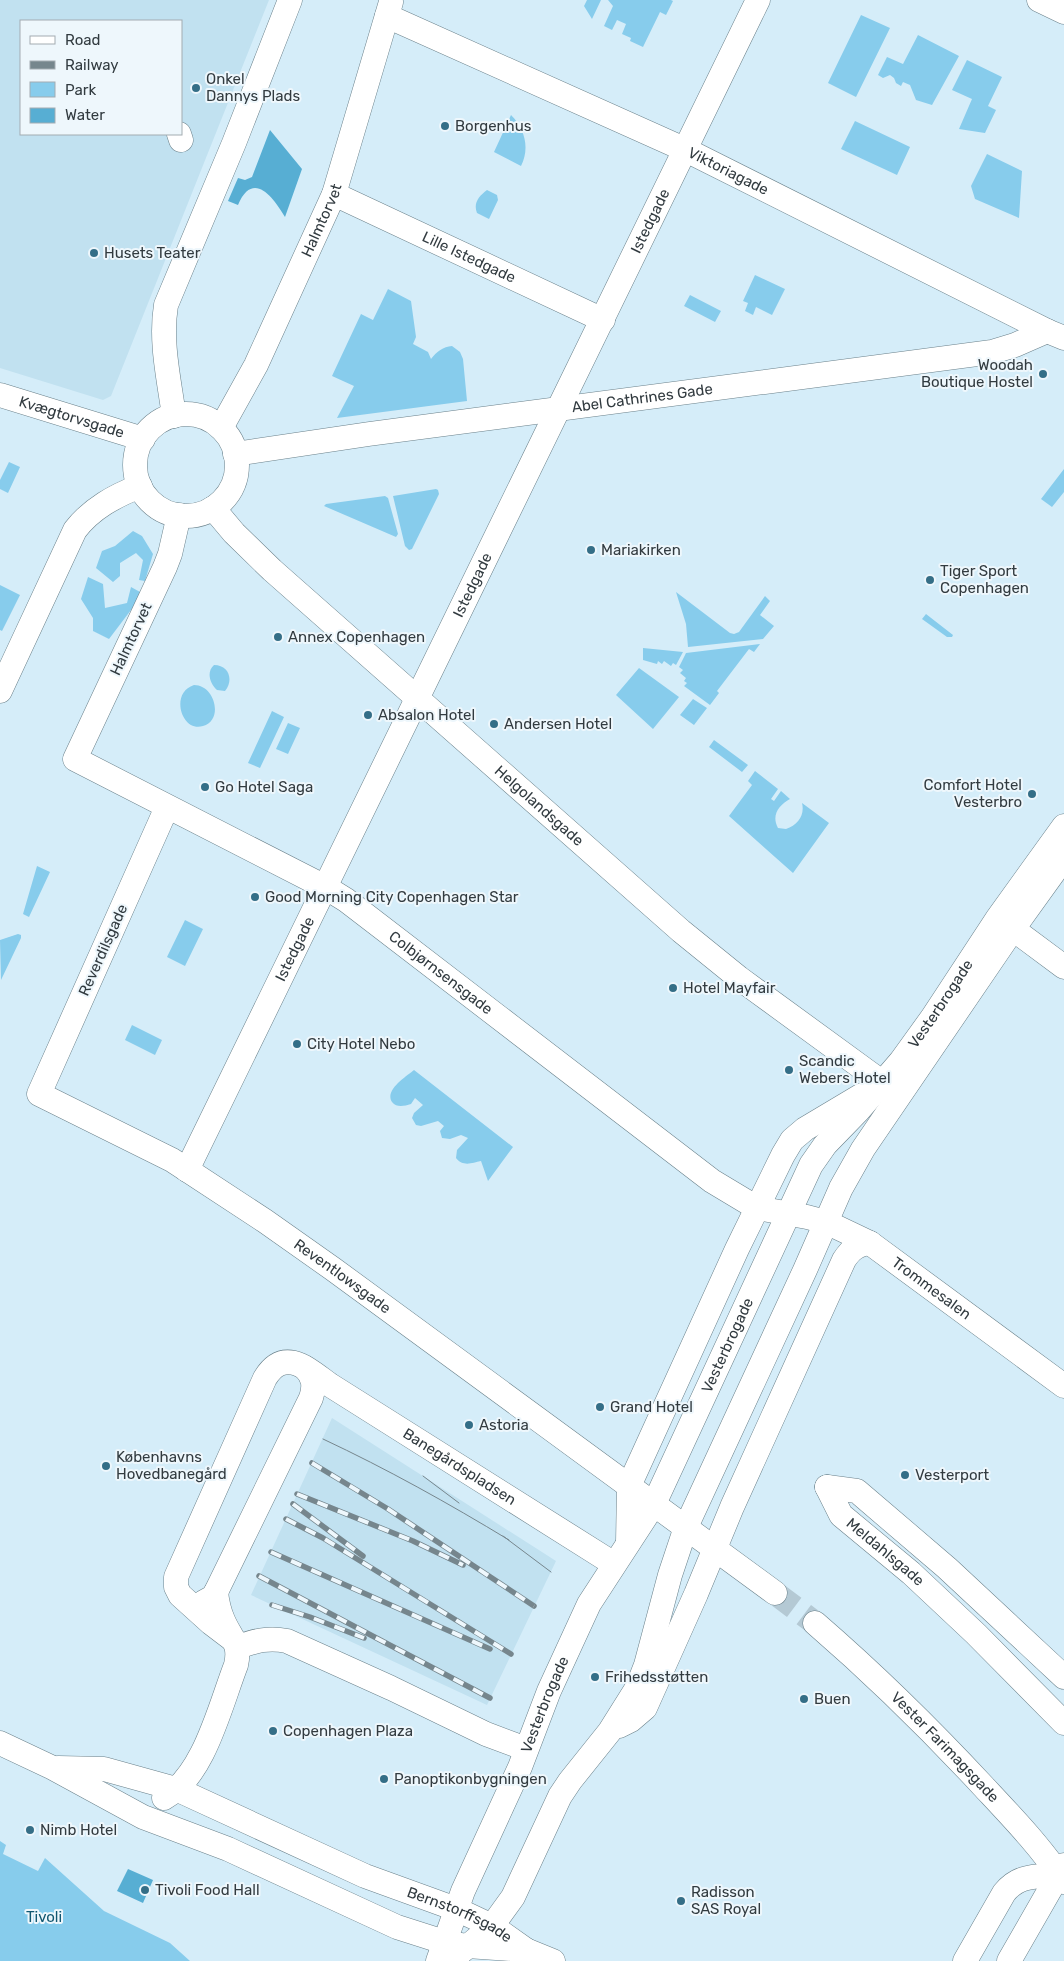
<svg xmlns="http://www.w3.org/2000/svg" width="1064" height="1961" viewBox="0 0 1064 1961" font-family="Rubik,sans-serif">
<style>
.built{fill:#c1e1f0;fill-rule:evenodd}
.green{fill:#87ccec}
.water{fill:#57aed3}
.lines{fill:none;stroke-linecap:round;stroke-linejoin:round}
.minor-tunnel{stroke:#b4c9d4;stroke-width:24;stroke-dasharray:24 12;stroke-linecap:butt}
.minor-casing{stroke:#6a808a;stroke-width:25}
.minor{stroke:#fff;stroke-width:24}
.tram{stroke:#76868d;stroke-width:1}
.rail-casing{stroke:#76868d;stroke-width:5.5}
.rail{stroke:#eef7fc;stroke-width:4;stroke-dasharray:11;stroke-linecap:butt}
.poi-dot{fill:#346e87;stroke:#eef7fc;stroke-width:2}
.labels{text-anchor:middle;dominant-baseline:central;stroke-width:4;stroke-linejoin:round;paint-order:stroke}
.poi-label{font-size:15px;fill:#323b40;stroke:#eef7fc;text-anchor:start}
.street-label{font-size:15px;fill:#323b40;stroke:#eef7fc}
.park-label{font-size:15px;fill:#115771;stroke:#eef7fc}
</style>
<rect width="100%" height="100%" fill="#d5edf9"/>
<path class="built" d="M 0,0 L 269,0 L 111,396 L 103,400 L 0,368 ZM 21,21 L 181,21 L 181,134 L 21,134 Z
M 332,1418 L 556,1561 L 487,1705 L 251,1595 Z"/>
<path class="green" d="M 587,0 L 601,0 L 592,19 L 584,6 Z
M 608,0 L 671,0 L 673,1 L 666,15 L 660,12 L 643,47 L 630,41 L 631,38 L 622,34 L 626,24 L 617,20 L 612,30 L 604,26 L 613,6 Z
M 861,15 L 890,28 L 856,97 L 828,83 Z
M 918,35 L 959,56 L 932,105 L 916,100 L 910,85 L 903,82 L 901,86 L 896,83 L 894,78 L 890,75 L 883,78 L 878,75 L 887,57 L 903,64 Z
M 967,60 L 1002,77 L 988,106 L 996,110 L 985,133 L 959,129 L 972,99 L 952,90 Z
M 511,115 C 525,129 530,148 521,166 L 494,152 Z
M 855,121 L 910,147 L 897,175 L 841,149 Z
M 987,154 L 1022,171 L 1019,218 L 975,199 L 971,186 Z
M 487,190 L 497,195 L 498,200 L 489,219 L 477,213 C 473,203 479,196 487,190 Z
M 755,275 L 785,289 L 772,315 L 756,307 L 753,315 L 745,311 L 748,303 L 743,301 Z
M 388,289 L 411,301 L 416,337 L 413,344 L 428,352 L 431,359 C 437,351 443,347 452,346 L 460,352 L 463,359 L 467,401 L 337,418 L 354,386 L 332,376 L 361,314 L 373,320 Z
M 690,295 L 721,311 L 715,322 L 684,306 Z
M 9,462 L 20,467 L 8,493 L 0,489 L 0,480 Z
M 1064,469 L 1064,492 L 1052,507 L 1041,499 Z
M 436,489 L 438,490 L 439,494 L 412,549 L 409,550 L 405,546 L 393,496 Z
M 385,496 L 388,498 L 398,534 L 396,537 L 324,506 L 326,504 Z
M 133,531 L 142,536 L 153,554 L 145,581 L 139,580 L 143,560 L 136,553 L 120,563 L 120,576 L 113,582 L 96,568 L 102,551 L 115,546 Z
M 88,577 L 103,584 L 105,608 L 127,603 L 131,587 L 140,592 L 134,606 L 109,639 L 93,631 L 93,618 L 81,599 Z
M 0,585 L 20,595 L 2,631 L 0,630 Z
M 676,592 L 730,633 L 734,634 L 739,632 L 765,596 L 770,601 L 760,615 L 774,626 L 763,639 L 688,647 L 686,624 Z
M 926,614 L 953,635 L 952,637 L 947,637 L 922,619 Z
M 760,644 L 754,652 L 749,649 L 717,691 L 719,693 L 710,705 L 684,686 L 687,683 L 684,681 L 686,678 L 680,673 L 683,670 L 679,667 L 686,653 Z
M 643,648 L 683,652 L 676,665 L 673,663 L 671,666 L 664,661 L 662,664 L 658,661 L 657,664 L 643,660 Z
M 214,665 C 229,665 234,680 225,691 L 217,690 C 210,684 206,672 214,665 Z
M 639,668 L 679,697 L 653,729 L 616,695 Z
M 194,685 C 215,685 224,720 203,726 C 182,733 169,693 194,685 Z
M 693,699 L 707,708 L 694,725 L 680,715 Z
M 272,711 L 284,717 L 260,768 L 248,763 Z
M 288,723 L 300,728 L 288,754 L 276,749 Z
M 714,740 L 748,765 L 742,772 L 709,747 Z
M 755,771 L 778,789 L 771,799 L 774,801 L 781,791 L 790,799 C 779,805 771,815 778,828 L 786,829 C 798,825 805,815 802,803 L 829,823 L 793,873 L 729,816 L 752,785 L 748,781 Z
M 37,866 L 50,872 L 29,917 L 23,914 Z
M 185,920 L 203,929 L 185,966 L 167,957 Z
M 18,934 L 21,935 L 21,938 L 1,980 L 0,940 Z
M 132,1025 L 162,1040 L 155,1055 L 125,1040 Z
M 414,1070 L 513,1147 L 488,1181 L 481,1161 C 472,1163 463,1167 456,1158 L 457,1150 L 468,1138 L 461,1135 L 450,1139 L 442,1138 L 440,1131 L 444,1126 L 438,1121 L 421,1126 L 416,1125 L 412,1118 L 414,1113 L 423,1105 L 415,1098 L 411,1104 C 404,1106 397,1108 392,1102 C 384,1090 407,1076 414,1070 Z
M 0,1841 L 6,1845 L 3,1854 L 38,1871 L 45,1858 L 104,1911 L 170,1943 L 190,1961 L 0,1961 Z"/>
<path class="water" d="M 270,130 L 302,169 L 285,217 C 273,197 253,170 238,205 L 228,201 L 238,178 L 245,180 L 252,177 Z
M 128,1869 L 153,1880 L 143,1903 L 117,1891 Z"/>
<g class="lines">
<path class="minor-tunnel" d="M 775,1593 L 815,1623"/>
<defs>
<g id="minor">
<path d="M 1039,0 L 1064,12"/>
<path id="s1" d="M 387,16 L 686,150 L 1047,331 L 1064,338"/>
<path d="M 179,134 L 181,140"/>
<path id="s2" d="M 334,194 L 603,320"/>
<path id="s3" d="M 0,395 L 143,439"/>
<circle cx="186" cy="465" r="51"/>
<path d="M 174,416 C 169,379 160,342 166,305 L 234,143 L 290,0"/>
<path id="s4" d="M 221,428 L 256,365 L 334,194 L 391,2"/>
<path id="s5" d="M 235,454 L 369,434 L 992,352 L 1015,345 L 1047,331"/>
<path id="s6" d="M 213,508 L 234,533 L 272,570 L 681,931 L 739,978 L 883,1083"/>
<path id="s7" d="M 179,515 L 170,554 L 165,567 L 75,759 L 325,887 L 346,900 L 712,1181 L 757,1208 L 807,1217 L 826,1222 L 870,1243 L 1064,1386"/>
<path d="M 0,691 L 75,530 C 92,508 115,496 140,486"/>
<path id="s8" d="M 167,807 L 39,1094 L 172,1160 L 265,1221 L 333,1269 L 775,1593"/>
<path d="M 1013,929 L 1064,967"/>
<path id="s9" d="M 187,1170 L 758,0"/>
<path id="s10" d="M 827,1487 L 841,1515 L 911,1573 L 976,1634 L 1064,1723"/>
<path d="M 827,1487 L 857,1491 L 947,1568 L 1064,1677"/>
<path d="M 628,1543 L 629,1486 L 737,1249 L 783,1155 L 792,1140 L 805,1129 L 862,1095"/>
<path d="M 204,1602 L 213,1597 L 216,1592 L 311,1398 C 315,1386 314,1377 305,1368"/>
<path id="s11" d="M 815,1623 C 874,1674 930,1729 983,1786 C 1011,1816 1041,1847 1064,1882"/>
<path id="s12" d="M 236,1642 L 211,1623 L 180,1595 L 176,1587 L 176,1577 L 265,1378 C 285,1346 309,1370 330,1385 L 614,1564"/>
<path d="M 238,1647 C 255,1641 268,1637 287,1641 L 391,1688 L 486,1734 L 526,1749"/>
<path d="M 619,1726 L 631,1720 L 645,1708 L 696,1594 L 732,1507 L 844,1260 C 851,1249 857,1245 870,1243"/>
<path d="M 0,1743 L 53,1768 L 143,1817 L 228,1849 L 397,1927 L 444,1942 L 467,1946 L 526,1950"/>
<path id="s13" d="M 58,1768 L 104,1769 L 176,1789 L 365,1876 L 456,1909 L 492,1926 L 526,1950 L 553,1961"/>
<path d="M 164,1798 C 204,1776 220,1706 236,1665 C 241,1643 231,1639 223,1620 C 219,1611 217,1602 216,1592"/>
<path id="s14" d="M 438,1961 L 463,1891 L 520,1767 L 549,1691 L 589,1604 L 654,1504 L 811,1165 L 825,1145 L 858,1111 L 901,1061 L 932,1018 L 997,919 L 1064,826"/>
<path d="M 450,1961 L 492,1926 L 513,1897 L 560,1796 L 570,1781 L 610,1731 L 637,1688 L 646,1665 L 670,1575 L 686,1527 L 805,1270 L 841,1188 L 863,1149 L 1013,929 L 1064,858"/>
<path d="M 965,1961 L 1004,1893 C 1019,1874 1036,1877 1059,1875"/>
<path d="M 1009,1961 L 1064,1865"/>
</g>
</defs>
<use href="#minor" class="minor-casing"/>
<use href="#minor" class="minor"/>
<path class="tram" d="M 323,1439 C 387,1469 448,1503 509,1540
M 423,1476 L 459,1503
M 503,1536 L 551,1572"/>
<defs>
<path id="rail" d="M 312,1463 L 388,1509 L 534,1606
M 297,1494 L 413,1541 L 463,1565
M 293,1504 L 363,1556
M 286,1519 L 323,1538 L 511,1654
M 271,1552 L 490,1649
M 259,1576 L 490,1698
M 272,1605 L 310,1617 L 364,1638"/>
</defs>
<use href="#rail" class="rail-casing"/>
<use href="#rail" class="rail"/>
</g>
<g class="poi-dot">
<circle cx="196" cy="88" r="5"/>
<circle cx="445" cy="126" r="5"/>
<circle cx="94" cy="253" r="5"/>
<circle cx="1043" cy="374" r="5"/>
<circle cx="591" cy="550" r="5"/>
<circle cx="930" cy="580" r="5"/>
<circle cx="278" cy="637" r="5"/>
<circle cx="368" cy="715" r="5"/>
<circle cx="494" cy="724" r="5"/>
<circle cx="205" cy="787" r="5"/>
<circle cx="1032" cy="794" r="5"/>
<circle cx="255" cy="897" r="5"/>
<circle cx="673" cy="988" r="5"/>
<circle cx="297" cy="1044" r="5"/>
<circle cx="789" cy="1070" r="5"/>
<circle cx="600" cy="1407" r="5"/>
<circle cx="469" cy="1425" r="5"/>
<circle cx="106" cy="1466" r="5"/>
<circle cx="905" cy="1475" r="5"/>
<circle cx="595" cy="1677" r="5"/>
<circle cx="804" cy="1699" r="5"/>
<circle cx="273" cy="1731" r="5"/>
<circle cx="384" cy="1779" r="5"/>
<circle cx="30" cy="1830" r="5"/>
<circle cx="145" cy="1890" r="5"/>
<circle cx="681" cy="1901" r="5"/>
</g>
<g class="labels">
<g class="poi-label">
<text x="206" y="79">Onkel<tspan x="206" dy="17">Dannys Plads</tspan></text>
<text x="455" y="126">Borgenhus</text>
<text x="104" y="253">Husets Teater</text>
<text x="1033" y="365" text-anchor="end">Woodah<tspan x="1033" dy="17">Boutique Hostel</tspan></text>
<text x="601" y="550">Mariakirken</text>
<text x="940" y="571">Tiger Sport<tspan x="940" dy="17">Copenhagen</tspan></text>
<text x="288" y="637">Annex Copenhagen</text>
<text x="378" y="715">Absalon Hotel</text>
<text x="504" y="724">Andersen Hotel</text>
<text x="1022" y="785" text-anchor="end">Comfort Hotel<tspan x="1022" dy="17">Vesterbro</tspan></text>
<text x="215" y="787">Go Hotel Saga</text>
<text x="265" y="897">Good Morning City Copenhagen Star</text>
<text x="683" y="988">Hotel Mayfair</text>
<text x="307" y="1044">City Hotel Nebo</text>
<text x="799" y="1061">Scandic<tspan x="799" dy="17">Webers Hotel</tspan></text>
<text x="610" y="1407">Grand Hotel</text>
<text x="479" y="1425">Astoria</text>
<text x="116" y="1457">Københavns<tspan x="116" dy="17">Hovedbanegård</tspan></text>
<text x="915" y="1475">Vesterport</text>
<text x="605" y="1677">Frihedsstøtten</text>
<text x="814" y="1699">Buen</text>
<text x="283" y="1731">Copenhagen Plaza</text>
<text x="394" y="1779">Panoptikonbygningen</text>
<text x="40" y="1830">Nimb Hotel</text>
<text x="155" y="1890">Tivoli Food Hall</text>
<text x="691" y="1892">Radisson<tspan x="691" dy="17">SAS Royal</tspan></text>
</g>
<g class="street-label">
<text stroke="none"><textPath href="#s1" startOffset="375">Viktoriagade</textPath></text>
<text stroke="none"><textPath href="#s4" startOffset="231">Halmtorvet</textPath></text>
<text stroke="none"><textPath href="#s9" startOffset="1056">Istedgade</textPath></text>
<text stroke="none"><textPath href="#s2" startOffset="149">Lille Istedgade</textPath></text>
<text stroke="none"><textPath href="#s5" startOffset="411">Abel Cathrines Gade</textPath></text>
<text stroke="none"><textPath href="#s3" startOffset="75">Kvægtorvsgade</textPath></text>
<text stroke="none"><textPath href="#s9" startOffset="651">Istedgade</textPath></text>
<text transform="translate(131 639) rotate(-65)">Halmtorvet</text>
<text stroke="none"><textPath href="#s6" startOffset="442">Helgolandsgade</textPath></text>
<text stroke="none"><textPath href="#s9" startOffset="246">Istedgade</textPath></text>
<text transform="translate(103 950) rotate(-66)">Reverdilsgade</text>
<text stroke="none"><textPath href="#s7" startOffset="691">Colbjørnsensgade</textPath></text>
<text stroke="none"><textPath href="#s14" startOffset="1088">Vesterbrogade</textPath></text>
<text stroke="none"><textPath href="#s8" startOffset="669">Reventlowsgade</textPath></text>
<text stroke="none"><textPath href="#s7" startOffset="1281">Trommesalen</textPath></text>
<text stroke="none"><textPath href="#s14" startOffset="682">Vesterbrogade</textPath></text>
<text stroke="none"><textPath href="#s12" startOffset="541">Banegårdspladsen</textPath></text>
<text stroke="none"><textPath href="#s10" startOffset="89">Meldahlsgade</textPath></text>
<text stroke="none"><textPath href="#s14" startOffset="278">Vesterbrogade</textPath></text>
<text stroke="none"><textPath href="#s11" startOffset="180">Vester Farimagsgade</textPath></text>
<text stroke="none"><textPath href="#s13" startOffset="431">Bernstorffsgade</textPath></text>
</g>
<g class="park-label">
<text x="44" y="1917">Tivoli</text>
</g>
</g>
<rect x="20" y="20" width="162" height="115" fill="#eef7fc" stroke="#a3acb1"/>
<rect x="30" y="36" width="25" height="8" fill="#ffffff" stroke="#a3acb1"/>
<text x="65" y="45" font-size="15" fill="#323b40">Road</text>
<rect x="30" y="61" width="25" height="8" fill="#76868d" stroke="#a3acb1"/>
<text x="65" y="70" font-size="15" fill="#323b40">Railway</text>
<rect x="30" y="82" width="25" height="15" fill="#87ccec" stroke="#a3acb1"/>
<text x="65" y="95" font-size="15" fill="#323b40">Park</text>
<rect x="30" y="108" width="25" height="15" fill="#57aed3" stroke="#a3acb1"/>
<text x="65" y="120" font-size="15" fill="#323b40">Water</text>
</svg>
